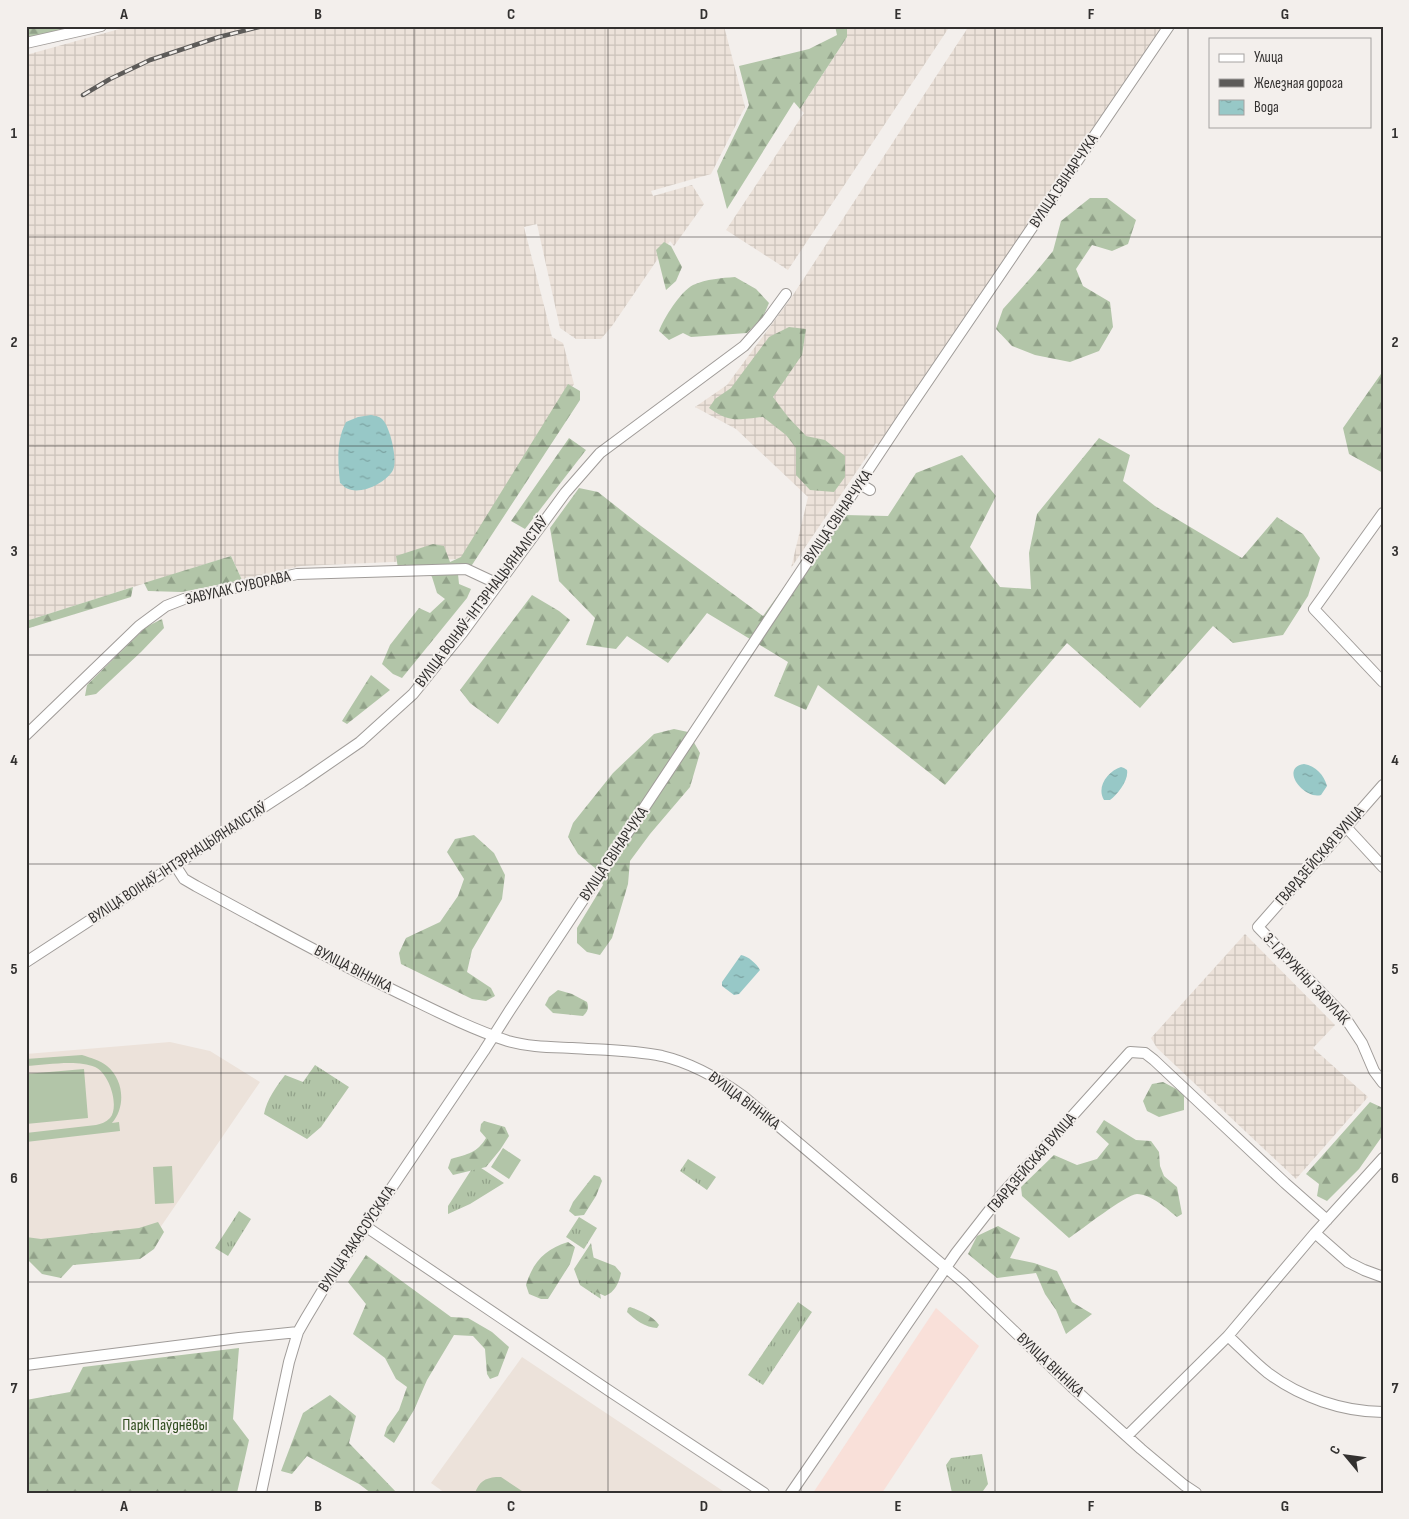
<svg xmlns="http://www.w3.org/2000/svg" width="1409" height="1519" viewBox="0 0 1409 1519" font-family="'Sofia Sans Condensed',sans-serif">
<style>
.commercial{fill:#f9e0d9}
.industrial{fill:url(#industrial-grid)}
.built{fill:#ece2da}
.grass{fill:url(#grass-tufts)}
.forest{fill:url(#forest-firs)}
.pitch{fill:#b2c5a8}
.water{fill:url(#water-ripples)}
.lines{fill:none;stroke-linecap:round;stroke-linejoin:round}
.minor-casing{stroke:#a09c99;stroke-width:12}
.minor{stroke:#fff;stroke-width:10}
.rail-casing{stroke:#5d5b59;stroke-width:4.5}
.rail{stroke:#f3efec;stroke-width:2.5;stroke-dasharray:8;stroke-linecap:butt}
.grid{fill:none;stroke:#333130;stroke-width:1;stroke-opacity:0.55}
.labels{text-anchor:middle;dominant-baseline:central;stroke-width:4;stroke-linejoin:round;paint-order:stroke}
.street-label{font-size:16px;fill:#333130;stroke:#f3efec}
.park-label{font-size:16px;fill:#2e4b1c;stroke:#f3efec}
.neatline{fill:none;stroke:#333130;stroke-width:2}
.grid-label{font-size:16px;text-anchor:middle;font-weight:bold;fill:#333130}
</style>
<defs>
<pattern id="industrial-grid" width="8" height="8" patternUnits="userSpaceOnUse" patternTransform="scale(1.25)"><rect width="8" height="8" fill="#ece2da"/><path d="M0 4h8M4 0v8" fill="none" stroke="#cbc2bb"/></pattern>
<pattern id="grass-tufts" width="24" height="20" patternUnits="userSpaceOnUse" patternTransform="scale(1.25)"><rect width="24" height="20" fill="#b2c5a8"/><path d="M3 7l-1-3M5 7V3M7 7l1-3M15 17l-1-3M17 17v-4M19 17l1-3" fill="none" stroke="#91a189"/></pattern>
<pattern id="forest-firs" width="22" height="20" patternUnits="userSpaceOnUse" patternTransform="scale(1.25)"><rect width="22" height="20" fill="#b2c5a8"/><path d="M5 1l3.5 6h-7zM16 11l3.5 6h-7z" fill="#91a189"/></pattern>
<pattern id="water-ripples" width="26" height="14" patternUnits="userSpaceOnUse" patternTransform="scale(1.25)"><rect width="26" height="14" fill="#97c8c7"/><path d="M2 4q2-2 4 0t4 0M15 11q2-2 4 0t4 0" fill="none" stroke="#7ca3a2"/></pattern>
</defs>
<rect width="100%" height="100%" fill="#f3efec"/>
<path class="commercial" d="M 936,1308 L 979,1346 L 882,1493 L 813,1493 Z"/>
<path class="industrial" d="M 130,26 L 724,26 L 745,107 L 711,174 L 651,191 L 653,196 L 692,185 L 704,204 L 674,246 L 670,241 L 612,326 L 601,339 L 576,339 L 560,328 L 537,224 L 524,227 L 552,337 L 563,343 L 574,384 L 461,559 L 301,566 L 242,580 L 231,556 L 26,621 L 26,55 Z
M 847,26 L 950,26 L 788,270 L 726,230 L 804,113 L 800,109 L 847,37 Z
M 969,26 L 1169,26 L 884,447 L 876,443 L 791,568 L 808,497 L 736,429 L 695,407 L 727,385 L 791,298 Z
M 1245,934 L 1335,1025 L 1313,1048 L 1368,1097 L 1296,1179 L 1157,1048 L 1151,1038 Z"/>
<path class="built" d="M 170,1042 L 210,1051 L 260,1082 L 151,1241 L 26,1254 L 26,1054 Z
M 522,1357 L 726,1493 L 445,1493 L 431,1483 Z"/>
<path class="grass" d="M 315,1065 L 349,1087 L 321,1127 L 307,1139 L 264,1114 C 267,1099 276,1087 285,1075 L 303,1082 Z
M 688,1159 L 716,1177 L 707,1190 L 680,1171 Z
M 475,1164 L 504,1183 L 470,1204 L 448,1214 L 448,1206 Z
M 239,1211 L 251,1219 L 228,1256 L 215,1248 Z
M 579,1217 L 597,1228 L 584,1249 L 566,1237 Z
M 591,1243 L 601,1299 L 580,1285 L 574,1269 Z
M 798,1302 L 812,1312 L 763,1385 L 748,1375 Z
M 982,1454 L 988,1484 L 983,1491 L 974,1493 L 952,1493 L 946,1465 L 951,1458 Z"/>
<path class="forest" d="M 26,26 L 77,26 L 26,39 Z
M 835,26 L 847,26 L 847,37 L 800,109 L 794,102 L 727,209 L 717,171 L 749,105 L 739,66 L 809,49 L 837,35 Z
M 1090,198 L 1107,198 L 1136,220 L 1128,244 L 1112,251 L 1092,245 L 1076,269 L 1083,286 L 1110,302 L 1113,327 L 1099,351 L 1070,362 L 1035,355 L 1012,346 L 996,329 L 1003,309 L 1035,273 L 1053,251 L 1061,221 Z
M 664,242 L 671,246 L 682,267 L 676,281 L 666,290 L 656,250 Z
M 735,277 L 756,289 L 769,303 L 763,317 L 747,333 L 691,337 L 683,333 L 669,340 L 659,331 C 664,318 680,292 693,285 C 707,279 721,278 735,277 Z
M 789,327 L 806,329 L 802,355 L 773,397 L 788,417 L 806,436 L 825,440 L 845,456 L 845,477 L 834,492 L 810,490 L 796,475 L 796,448 L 786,435 L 763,417 C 738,419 731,424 709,408 L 715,399 L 731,388 L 769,337 Z
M 1383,371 L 1383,473 L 1349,454 L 1343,428 Z
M 568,384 L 580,391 L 580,400 L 472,565 L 458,574 L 459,584 L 471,589 L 467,598 L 402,678 L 393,674 L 382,664 L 390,645 L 419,608 L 430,613 L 445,599 L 437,593 L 432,577 L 423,566 L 398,568 L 396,556 L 433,544 L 444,546 L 450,562 L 461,557 Z
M 569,438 L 586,450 L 525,529 L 511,521 Z
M 1099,438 L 1130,455 L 1123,481 L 1155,506 L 1242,558 L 1277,517 L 1303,534 L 1320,558 L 1308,596 L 1283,635 L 1233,643 L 1213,626 L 1140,708 L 1067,643 L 945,785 L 818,685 L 806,710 L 774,696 L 788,662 L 707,613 L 668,663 L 627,636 L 616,649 L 586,645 L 595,618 L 559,581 L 550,528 L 579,488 L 598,492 L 641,526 L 763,616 L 807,555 L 844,515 L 888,516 L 916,473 L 962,455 L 996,496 L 970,547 L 1000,587 L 1031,589 L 1029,553 L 1037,514 Z
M 231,556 L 242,580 L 182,592 L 148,591 L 144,583 Z
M 133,587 L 131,597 L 26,629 L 26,621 Z
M 532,595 L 559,611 L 570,620 L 498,724 L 470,703 L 460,690 Z
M 162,619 L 164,628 L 141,652 L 96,694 L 85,696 L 87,685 L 146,627 Z
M 371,675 L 390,690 L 347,724 L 342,721 Z
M 674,729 L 688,732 L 700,753 L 690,787 L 650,834 L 630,861 L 628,884 L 612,938 L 600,955 L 587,952 L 577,943 L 577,928 L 603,885 L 595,868 L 578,854 L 568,837 L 573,823 L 613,773 L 654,734 Z
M 474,835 L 494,853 L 505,875 L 502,899 L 472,950 L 467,972 L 491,988 L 495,996 L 486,1001 L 472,999 L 401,964 L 399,953 L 406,938 L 440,922 L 458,896 L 464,879 L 447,852 L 455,839 Z
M 558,990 L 572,994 L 587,1002 C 589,1008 588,1011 583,1016 L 553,1013 L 545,1005 L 549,997 Z
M 1163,1082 L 1184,1093 L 1184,1110 L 1159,1117 L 1147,1111 L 1143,1101 L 1152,1084 Z
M 1370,1102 L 1383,1108 L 1383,1135 L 1359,1169 L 1327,1201 L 1317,1196 L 1319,1184 L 1306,1174 Z
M 1104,1120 L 1136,1140 L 1151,1141 L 1159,1152 L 1160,1166 L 1164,1176 L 1177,1187 L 1182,1214 L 1177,1217 C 1167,1209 1151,1194 1137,1194 C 1125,1195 1081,1230 1069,1238 L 1022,1196 L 1021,1187 L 1054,1155 L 1077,1165 L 1097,1159 L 1109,1144 L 1096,1132 Z
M 484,1121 L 505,1127 L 509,1136 L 500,1150 L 486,1167 L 453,1175 L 448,1168 L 451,1159 C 468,1154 477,1153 486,1138 L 480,1131 L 481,1124 Z
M 594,1175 L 600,1177 L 602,1181 L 596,1196 L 584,1215 L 575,1216 L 569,1211 L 573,1202 Z
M 158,1222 L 164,1232 L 154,1249 L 140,1259 L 73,1265 L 61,1278 L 42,1274 L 26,1258 L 26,1237 L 41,1239 L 139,1228 Z
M 998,1226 L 1020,1238 L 1010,1258 L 1034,1263 L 1057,1271 L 1072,1302 L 1092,1314 L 1066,1334 L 1056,1310 L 1045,1294 L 1036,1273 L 997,1278 L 968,1254 L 977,1236 Z
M 568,1242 L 575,1247 L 570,1264 L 548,1299 L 541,1299 L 529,1294 L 526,1285 C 533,1262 545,1249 568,1242 Z
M 366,1255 L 451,1317 L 468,1318 L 492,1332 L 509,1347 L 498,1376 L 490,1379 L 487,1374 L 485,1349 L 473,1336 L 454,1335 L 427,1380 L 414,1410 L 394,1443 L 384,1436 L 387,1427 L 399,1410 L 407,1387 L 396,1379 L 385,1358 L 353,1334 L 366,1304 L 348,1282 Z
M 587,1255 L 615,1266 L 621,1273 C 619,1283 615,1292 605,1296 L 596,1292 L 586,1285 C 586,1282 587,1279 586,1276 C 585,1266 578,1266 587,1255 Z
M 630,1307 C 641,1311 653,1316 659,1325 L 657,1328 C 646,1328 634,1319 627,1312 L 628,1308 Z
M 239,1348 L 233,1419 L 249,1440 L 237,1493 L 26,1493 L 26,1400 L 70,1392 L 83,1367 Z
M 330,1395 L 356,1416 L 349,1443 L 397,1493 L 371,1493 L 359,1484 L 307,1456 L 292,1474 L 281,1471 L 303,1413 Z"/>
<path class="pitch" d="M 82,1055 C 91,1058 100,1060 107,1066 C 124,1080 126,1107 112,1123 L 119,1122 L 120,1131 L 26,1142 L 26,1133 L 96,1125 C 101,1124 106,1122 110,1118 C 120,1106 109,1073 95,1067 C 77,1059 46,1065 26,1066 L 26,1059 Z
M 84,1069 L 88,1118 L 26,1124 L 26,1074 Z
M 503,1148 L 521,1160 L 509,1179 L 491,1167 Z
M 172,1166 L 174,1203 L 155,1204 L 153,1167 Z
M 496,1477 L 501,1477 L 525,1493 L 475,1493 C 479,1482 485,1478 496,1477 Z"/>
<path class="water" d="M 371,415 C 375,416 379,416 382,419 C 390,426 398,460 393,470 C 386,483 360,496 346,488 C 344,487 342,484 340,483 C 338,462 336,441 346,422 L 358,417 Z
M 1304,764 C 1316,766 1324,775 1327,786 L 1321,795 C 1304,800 1279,768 1304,764 Z
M 1121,767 L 1124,768 L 1127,770 C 1129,780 1118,794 1110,800 L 1104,800 C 1096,787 1108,771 1121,767 Z
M 741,955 C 748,956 757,964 760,970 L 739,994 L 734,995 L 722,986 L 722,982 Z"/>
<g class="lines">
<defs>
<path id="minor" d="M 26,43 L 101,26
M 860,484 L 870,490
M 1383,513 L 1314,609 L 1383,682
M 26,735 L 139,626 L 166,606 L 184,599 L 297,574 L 466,569 L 498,584
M 1383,785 L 1258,927 L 1344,1016 L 1362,1043 L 1374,1071 L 1383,1083
M 1346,827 L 1383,867
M 175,865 L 184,879 L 196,886 C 263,922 329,959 397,992 C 432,1009 471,1029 508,1041 C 529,1047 550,1047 572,1048 C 601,1050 633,1050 662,1056 C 692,1063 718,1078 743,1096 L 963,1282 L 1072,1387 L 1141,1449 L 1184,1485 L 1196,1493
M 26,962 L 302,782 L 360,742 L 413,694 L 463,632 L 565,493 L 600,453 L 744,346 L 767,320 L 786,294
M 365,1226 L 611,1392 L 764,1493
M 1315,1233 L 1348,1262 L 1364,1270 L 1383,1277
M 1228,1336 C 1241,1348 1254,1362 1268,1373 C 1300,1397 1343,1412 1383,1412
M 26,1365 L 239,1338 L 298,1332
M 1127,1436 L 1228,1336 L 1315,1233 L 1383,1158
M 261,1493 L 289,1362 L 298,1332 L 306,1318 L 324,1288 L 484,1051 L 510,1010 L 902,419 L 1169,26
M 791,1493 L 956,1253 L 1002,1194 L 1130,1052 L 1145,1053 L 1154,1060 L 1285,1183 L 1327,1220"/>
</defs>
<use href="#minor" class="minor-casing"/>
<use href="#minor" class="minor"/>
<defs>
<path id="rail" d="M 83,95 L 110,79 L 150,60 L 219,37 L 263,26"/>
</defs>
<use href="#rail" class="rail-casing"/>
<use href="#rail" class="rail"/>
</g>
<path class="grid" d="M 221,26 L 221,1493M 414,26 L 414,1493M 608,26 L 608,1493M 801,26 L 801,1493M 995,26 L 995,1493M 1188,26 L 1188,1493M 26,237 L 1383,237M 26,446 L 1383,446M 26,655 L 1383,655M 26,864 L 1383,864M 26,1073 L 1383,1073M 26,1282 L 1383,1282"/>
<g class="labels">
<g class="street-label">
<text transform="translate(1064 181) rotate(-56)">ВУЛІЦА СВІНАРЧУКА</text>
<text transform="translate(838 517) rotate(-56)">ВУЛІЦА СВІНАРЧУКА</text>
<text transform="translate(238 588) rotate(-13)">ЗАВУЛАК СУВОРАВА</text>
<text transform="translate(482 602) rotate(-53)">ВУЛІЦА ВОІНАЎ-ІНТЭРНАЦЫЯНАЛІСТАЎ</text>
<text transform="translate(614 854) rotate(-56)">ВУЛІЦА СВІНАРЧУКА</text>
<text transform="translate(1320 856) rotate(-49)">ГВАРДЗЕЙСКАЯ ВУЛІЦА</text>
<text transform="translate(178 863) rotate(-33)">ВУЛІЦА ВОІНАЎ-ІНТЭРНАЦЫЯНАЛІСТАЎ</text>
<text transform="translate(353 969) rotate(27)">ВУЛІЦА ВІННІКА</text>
<text transform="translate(1306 979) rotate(47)">3-І ДРУЖНЫ ЗАВУЛАК</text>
<text transform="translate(744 1101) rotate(37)">ВУЛІЦА ВІННІКА</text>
<text transform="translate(1032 1163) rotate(-49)">ГВАРДЗЕЙСКАЯ ВУЛІЦА</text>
<text transform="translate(357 1239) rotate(-56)">ВУЛІЦА РАКАСОЎСКАГА</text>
<text transform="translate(1050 1365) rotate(43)">ВУЛІЦА ВІННІКА</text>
</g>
<g class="park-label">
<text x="165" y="1425">Парк Паўднёвы</text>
</g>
</g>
<rect width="1409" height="1519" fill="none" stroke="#f3efec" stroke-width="55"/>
<rect x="1209" y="38" width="162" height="90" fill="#f3efec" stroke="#a6a3a1"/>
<rect x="1219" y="54" width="25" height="8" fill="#ffffff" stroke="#a6a3a1"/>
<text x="1254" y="62" font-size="15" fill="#333130">Улица</text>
<rect x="1219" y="79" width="25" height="8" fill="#5d5b59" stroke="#a6a3a1"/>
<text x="1254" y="88" font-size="15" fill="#333130">Железная дорога</text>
<rect x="1219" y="100" width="25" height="15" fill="url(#water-ripples)" stroke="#a6a3a1"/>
<text x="1254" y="112" font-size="15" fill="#333130">Вода</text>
<g transform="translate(1346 1456) rotate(299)" stroke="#f3efec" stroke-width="4" paint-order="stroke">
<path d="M0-4L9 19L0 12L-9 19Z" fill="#333130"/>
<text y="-8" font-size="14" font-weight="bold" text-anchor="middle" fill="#333130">С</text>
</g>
<rect x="28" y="28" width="1354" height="1464" class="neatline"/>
<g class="grid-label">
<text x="124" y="19">A</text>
<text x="318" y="19">B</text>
<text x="511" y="19">C</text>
<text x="704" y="19">D</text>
<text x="898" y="19">E</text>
<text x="1091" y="19">F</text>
<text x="1285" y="19">G</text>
<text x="14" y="138">1</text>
<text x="1395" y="138">1</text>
<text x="14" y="347">2</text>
<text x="1395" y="347">2</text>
<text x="14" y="556">3</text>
<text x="1395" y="556">3</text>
<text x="14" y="765">4</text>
<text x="1395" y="765">4</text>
<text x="14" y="974">5</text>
<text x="1395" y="974">5</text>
<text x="14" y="1183">6</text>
<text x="1395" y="1183">6</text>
<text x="14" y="1393">7</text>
<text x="1395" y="1393">7</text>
<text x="124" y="1511">A</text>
<text x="318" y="1511">B</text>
<text x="511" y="1511">C</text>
<text x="704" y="1511">D</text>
<text x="898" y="1511">E</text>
<text x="1091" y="1511">F</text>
<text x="1285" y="1511">G</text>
</g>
</svg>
